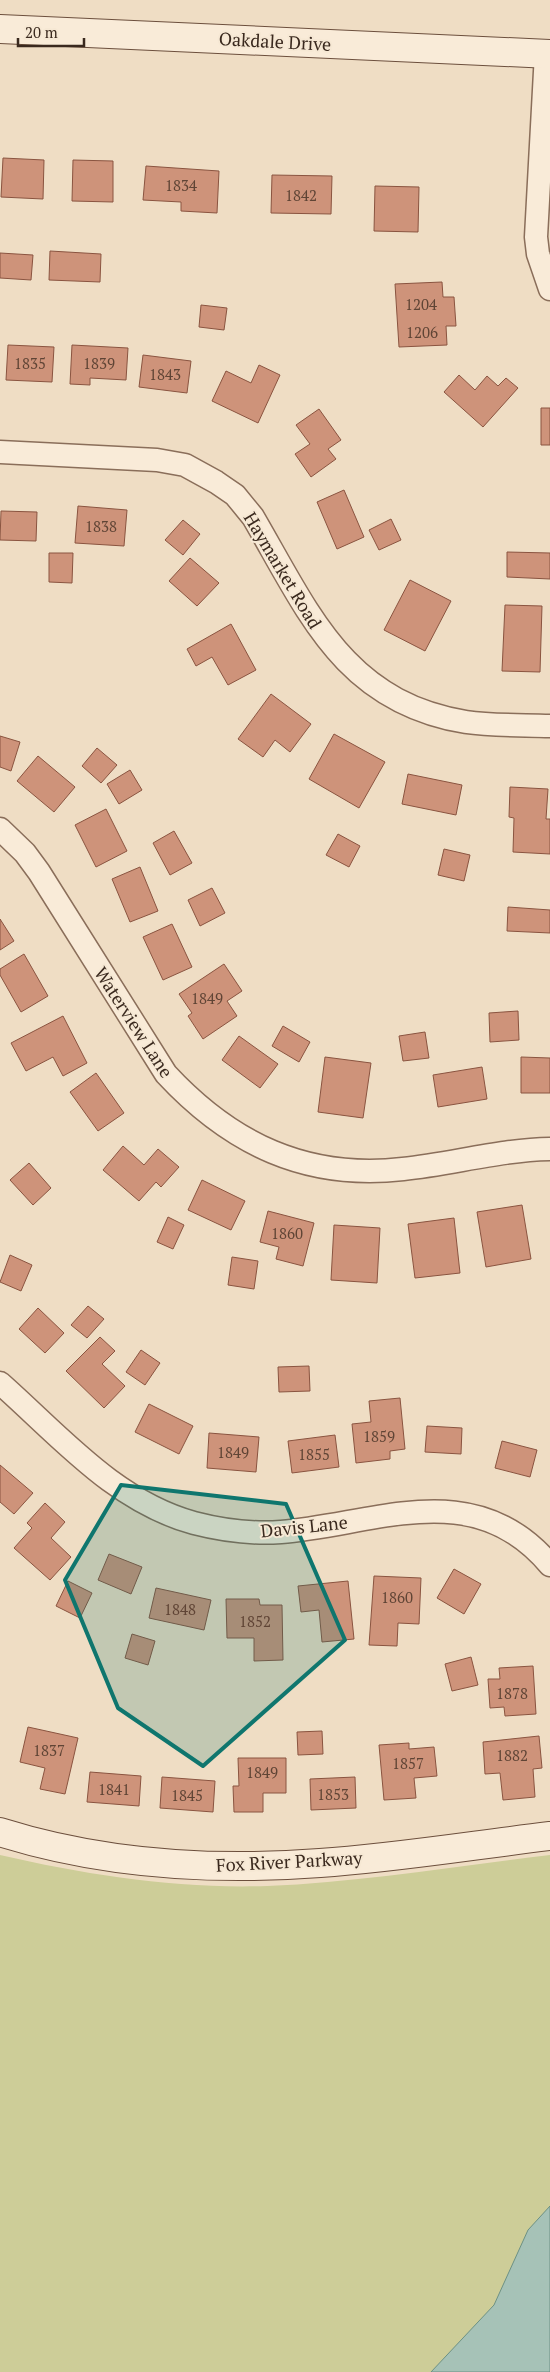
<svg xmlns="http://www.w3.org/2000/svg" width="550" height="2372" viewBox="0 0 550 2372" font-family="'PT Serif',serif">
<style>
.green{fill:#cdcd98}
.water{fill:#a6c2b7;stroke:#6d9184}
.building{fill:#ce937a;stroke:#8a5440}
.lines{fill:none;stroke-linecap:round;stroke-linejoin:round}
.street-casing{stroke:#8a6e5a;stroke-width:25}
.secondary-casing{stroke:#6c4f3d;stroke-width:30}
.street{stroke:#f9ebd8;stroke-width:22}
.secondary{stroke:#f9ebd8;stroke-width:28}
.marked{fill:#0f766e;fill-opacity:0.2;stroke:#0f766e;stroke-width:4;stroke-linejoin:round}
.labels{text-anchor:middle;dominant-baseline:central;stroke-width:4;stroke-linejoin:round;paint-order:stroke}
.number-label{font-size:15px;fill:#5f4435}
.street-label{font-size:18px;fill:#3a291e;stroke:#f6e8d4}
</style>
<rect width="100%" height="100%" fill="#efddc4"/>
<path class="green" d="M 0,1855 C 87,1875 177,1889 267,1886 C 361,1882 456,1866 550,1855 L 550,2372 L 0,2372 Z"/>
<path class="water" d="M 550,2206 L 550,2372 L 431,2372 L 494,2305 L 528,2230 Z"/>
<path class="building" d="M 3,158 L 44,160 L 43,199 L 1,197 Z
M 73,160 L 113,161 L 113,202 L 72,201 Z
M 146,166 L 219,171 L 217,213 L 181,211 L 181,202 L 143,200 Z
M 272,175 L 332,176 L 331,214 L 271,213 Z
M 375,186 L 419,187 L 418,232 L 374,231 Z
M 50,251 L 101,254 L 100,282 L 49,280 Z
M 0,253 L 33,255 L 31,280 L 0,278 Z
M 442,282 L 443,297 L 454,297 L 456,326 L 446,326 L 447,345 L 399,347 L 395,284 Z
M 201,305 L 227,308 L 224,330 L 199,327 Z
M 8,345 L 54,347 L 52,382 L 6,380 Z
M 72,345 L 128,348 L 126,380 L 90,378 L 90,385 L 70,384 Z
M 143,355 L 191,361 L 187,393 L 139,387 Z
M 259,365 L 280,375 L 258,423 L 212,401 L 226,371 L 251,383 Z
M 459,375 L 475,390 L 487,376 L 498,386 L 506,378 L 518,388 L 483,427 L 444,392 Z
M 541,408 L 550,408 L 550,445 L 541,445 Z
M 319,409 L 341,440 L 328,449 L 336,459 L 311,477 L 295,454 L 310,444 L 296,425 Z
M 344,490 L 364,537 L 337,549 L 317,502 Z
M 78,506 L 127,510 L 124,546 L 75,543 Z
M 1,511 L 37,512 L 36,541 L 0,540 Z
M 391,519 L 401,540 L 379,550 L 369,530 Z
M 183,520 L 200,534 L 183,555 L 165,540 Z
M 507,552 L 550,553 L 550,579 L 507,577 Z
M 49,553 L 73,553 L 72,583 L 49,582 Z
M 190,558 L 219,583 L 197,606 L 169,581 Z
M 410,580 L 451,601 L 425,651 L 384,630 Z
M 505,605 L 542,606 L 540,672 L 502,671 Z
M 231,624 L 256,670 L 228,685 L 212,657 L 196,666 L 187,649 Z
M 271,694 L 311,724 L 290,752 L 275,740 L 263,757 L 238,739 Z
M 334,734 L 385,762 L 359,808 L 309,779 Z
M 0,736 L 20,742 L 11,771 L 0,767 Z
M 97,748 L 117,765 L 101,783 L 82,766 Z
M 38,756 L 75,787 L 54,812 L 17,781 Z
M 130,770 L 142,790 L 119,804 L 107,784 Z
M 408,774 L 462,785 L 456,815 L 402,804 Z
M 510,787 L 548,789 L 546,819 L 550,819 L 550,854 L 513,852 L 514,818 L 509,817 Z
M 106,809 L 127,851 L 96,867 L 75,825 Z
M 174,831 L 192,863 L 170,875 L 153,843 Z
M 338,834 L 360,846 L 349,867 L 326,855 Z
M 444,849 L 470,855 L 464,881 L 438,875 Z
M 140,867 L 158,911 L 130,922 L 112,879 Z
M 212,888 L 225,913 L 200,926 L 188,900 Z
M 508,907 L 550,910 L 550,933 L 507,931 Z
M 0,919 L 14,941 L 0,950 Z
M 172,924 L 192,967 L 163,980 L 143,937 Z
M 24,954 L 48,996 L 21,1012 L 0,975 L 0,969 Z
M 224,964 L 242,991 L 227,1001 L 237,1016 L 203,1039 L 188,1016 L 192,1013 L 179,994 Z
M 518,1011 L 519,1040 L 490,1042 L 489,1013 Z
M 63,1016 L 87,1063 L 63,1076 L 53,1057 L 26,1071 L 11,1043 Z
M 283,1026 L 310,1042 L 299,1062 L 272,1046 Z
M 425,1032 L 429,1058 L 403,1061 L 399,1036 Z
M 239,1036 L 278,1064 L 260,1088 L 222,1060 Z
M 325,1057 L 371,1063 L 363,1118 L 318,1112 Z
M 521,1057 L 550,1058 L 550,1093 L 521,1093 Z
M 482,1067 L 487,1099 L 438,1107 L 433,1075 Z
M 96,1073 L 124,1113 L 98,1131 L 70,1092 Z
M 123,1146 L 144,1165 L 158,1149 L 179,1167 L 161,1187 L 156,1182 L 139,1201 L 103,1170 Z
M 29,1163 L 51,1188 L 33,1205 L 10,1180 Z
M 202,1180 L 245,1201 L 231,1230 L 188,1210 Z
M 522,1205 L 531,1259 L 486,1267 L 477,1212 Z
M 268,1211 L 314,1223 L 303,1266 L 276,1259 L 279,1247 L 260,1242 Z
M 168,1217 L 184,1225 L 173,1249 L 157,1242 Z
M 454,1218 L 460,1273 L 415,1278 L 408,1224 Z
M 334,1225 L 380,1228 L 377,1283 L 331,1280 Z
M 10,1255 L 32,1265 L 21,1291 L 0,1282 Z
M 232,1257 L 258,1261 L 254,1289 L 228,1285 Z
M 88,1306 L 104,1319 L 87,1338 L 71,1325 Z
M 38,1308 L 64,1333 L 45,1353 L 19,1329 Z
M 100,1337 L 115,1351 L 102,1364 L 125,1386 L 104,1408 L 66,1371 Z
M 141,1350 L 160,1363 L 145,1385 L 126,1372 Z
M 309,1366 L 310,1391 L 279,1392 L 278,1367 Z
M 400,1398 L 405,1449 L 390,1451 L 390,1459 L 356,1463 L 352,1424 L 371,1422 L 369,1401 Z
M 149,1404 L 193,1426 L 179,1454 L 135,1432 Z
M 427,1426 L 462,1428 L 461,1454 L 425,1452 Z
M 209,1433 L 259,1437 L 256,1472 L 207,1468 Z
M 335,1435 L 339,1467 L 292,1473 L 288,1441 Z
M 502,1441 L 537,1450 L 530,1477 L 495,1468 Z
M 0,1465 L 33,1493 L 14,1514 L 0,1502 Z
M 45,1503 L 65,1522 L 51,1538 L 71,1557 L 50,1580 L 14,1548 L 32,1528 L 27,1523 Z
M 109,1554 L 142,1567 L 131,1594 L 98,1580 Z
M 454,1569 L 481,1584 L 464,1614 L 437,1598 Z
M 374,1576 L 421,1578 L 419,1624 L 398,1623 L 397,1646 L 369,1645 Z
M 68,1581 L 92,1593 L 80,1618 L 56,1606 Z
M 348,1581 L 354,1639 L 322,1642 L 319,1610 L 301,1612 L 298,1586 Z
M 156,1588 L 211,1600 L 204,1630 L 149,1618 Z
M 226,1599 L 259,1599 L 260,1605 L 282,1605 L 283,1660 L 254,1661 L 254,1638 L 227,1638 Z
M 132,1634 L 155,1641 L 148,1665 L 125,1658 Z
M 471,1657 L 478,1685 L 452,1691 L 445,1664 Z
M 533,1666 L 536,1714 L 505,1716 L 504,1707 L 490,1708 L 488,1679 L 500,1679 L 499,1668 Z
M 28,1727 L 78,1738 L 65,1794 L 40,1789 L 45,1768 L 20,1762 Z
M 322,1731 L 323,1754 L 298,1755 L 297,1732 Z
M 539,1736 L 542,1768 L 533,1769 L 535,1797 L 503,1800 L 500,1773 L 485,1774 L 483,1742 Z
M 409,1743 L 409,1749 L 434,1747 L 437,1776 L 414,1778 L 416,1798 L 384,1800 L 379,1745 Z
M 238,1758 L 286,1758 L 286,1793 L 263,1793 L 263,1812 L 234,1812 L 233,1786 L 239,1786 Z
M 90,1772 L 141,1776 L 139,1806 L 87,1802 Z
M 162,1777 L 215,1781 L 213,1812 L 160,1808 Z
M 355,1777 L 356,1808 L 311,1810 L 310,1779 Z"/>
<g class="lines">
<defs>
<path id="street" d="M 546,53 L 536,237 L 538,254 L 550,289
M 0,452 L 157,460 L 185,465 L 216,482 L 235,495 L 253,517 C 309,613 344,702 466,722 C 493,726 522,725 550,726
M 0,829 L 25,853 L 39,872 L 166,1074 C 231,1144 306,1180 403,1169 C 452,1164 500,1150 550,1149
M 0,1383 C 60,1436 114,1501 194,1523 C 221,1530 253,1534 281,1532 C 377,1524 475,1475 550,1565"/>
<path id="secondary" d="M 0,29 L 550,54
M 0,1832 C 102,1864 213,1871 320,1863 C 395,1858 474,1845 550,1836"/>
</defs>
<use href="#street" class="street-casing"/>
<use href="#secondary" class="secondary-casing"/>
<use href="#street" class="street"/>
<use href="#secondary" class="secondary"/>
</g>
<path class="marked" d="M 121,1485 L 286,1504 L 345,1640 L 203,1766 L 118,1708 L 65,1580 Z"/>
<g class="labels">
<g class="number-label">
<text x="181" y="185">1834</text>
<text x="301" y="195">1842</text>
<text x="421" y="304">1204</text>
<text x="422" y="332">1206</text>
<text x="30" y="363">1835</text>
<text x="99" y="363">1839</text>
<text x="165" y="374">1843</text>
<text x="101" y="526">1838</text>
<text x="207" y="998">1849</text>
<text x="287" y="1233">1860</text>
<text x="379" y="1436">1859</text>
<text x="233" y="1452">1849</text>
<text x="314" y="1454">1855</text>
<text x="397" y="1597">1860</text>
<text x="180" y="1609">1848</text>
<text x="255" y="1621">1852</text>
<text x="512" y="1693">1878</text>
<text x="49" y="1750">1837</text>
<text x="512" y="1755">1882</text>
<text x="408" y="1763">1857</text>
<text x="262" y="1772">1849</text>
<text x="114" y="1789">1841</text>
<text x="333" y="1794">1853</text>
<text x="187" y="1795">1845</text>
</g>
<g class="street-label">
<text transform="translate(275 41) rotate(3)">Oakdale Drive</text>
<text transform="translate(283 570) rotate(59)">Haymarket Road</text>
<text transform="translate(134 1022) rotate(57)">Waterview Lane</text>
<text transform="translate(304 1526) rotate(-6)">Davis Lane</text>
<text transform="translate(289 1861) rotate(-3)">Fox River Parkway</text>
</g>
</g>
<path d="M18 38v8h66v-8" fill="none" stroke="#3a291e" stroke-width="2.5"/>
<text x="25" y="38" font-size="15" fill="#3a291e" stroke="#f6e8d4" stroke-width="4" paint-order="stroke">20 m</text>
</svg>
